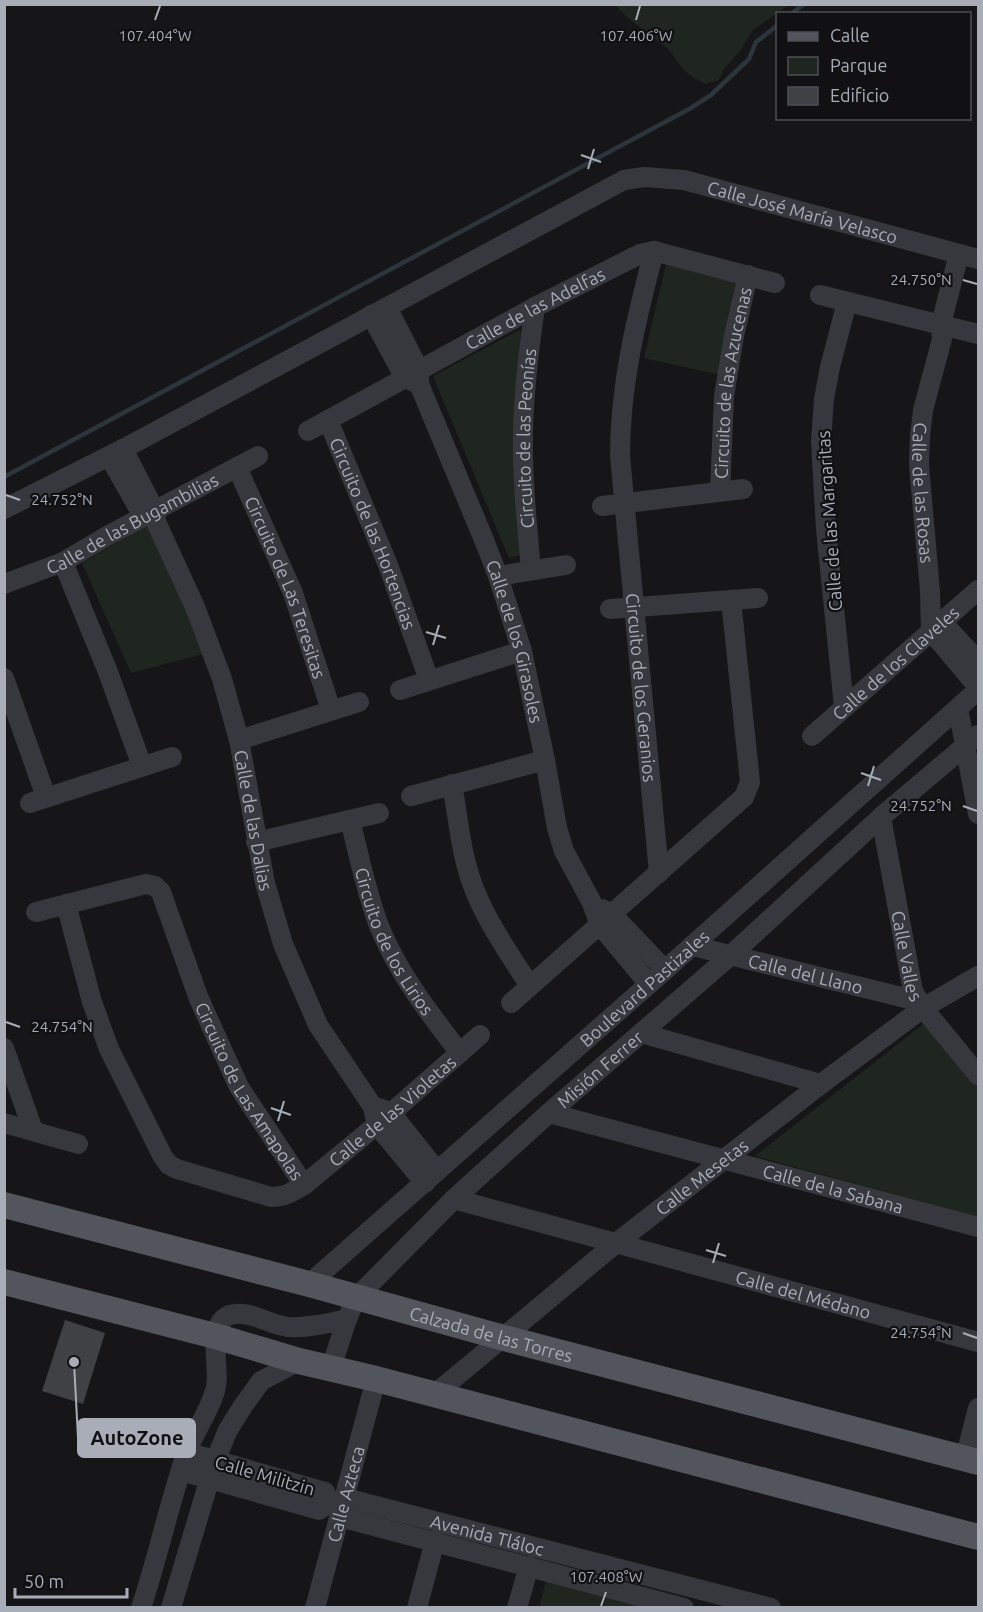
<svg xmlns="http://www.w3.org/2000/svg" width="983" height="1612" viewBox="0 0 983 1612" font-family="Ubuntu,sans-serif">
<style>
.green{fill:#1e261f}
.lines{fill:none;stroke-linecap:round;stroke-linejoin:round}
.stream{stroke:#2c353c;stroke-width:4.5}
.building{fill:#404145}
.minor{stroke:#37383d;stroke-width:20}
.major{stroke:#53555c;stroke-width:26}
.ticks{fill:none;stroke:#a8adb8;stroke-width:2}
.labels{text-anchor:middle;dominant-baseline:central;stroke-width:4.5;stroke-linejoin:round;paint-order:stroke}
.street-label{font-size:18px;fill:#a8adb8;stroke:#111113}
.ticks-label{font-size:15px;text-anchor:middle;fill:#a8adb8;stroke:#111113;stroke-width:4.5;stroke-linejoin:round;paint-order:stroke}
.leader{fill:none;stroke:#a8adb8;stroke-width:2}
.callout-dot{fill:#a8adb8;stroke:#111113;stroke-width:2}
.callout{fill:#a8adb8;stroke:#a8adb8;stroke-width:2}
.callout-label{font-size:20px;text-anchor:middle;font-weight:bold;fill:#111}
</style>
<rect width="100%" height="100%" fill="#161618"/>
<path class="green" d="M 615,5 L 789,5 L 753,30 L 740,51 L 724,69 L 719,80 L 706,84 L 694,78 L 684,70 L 669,50 L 627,17 Z
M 667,260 L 744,278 L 721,375 L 644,358 Z
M 521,329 L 513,444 L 520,555 L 509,558 L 433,376 Z
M 148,524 L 181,592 L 203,654 L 131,673 L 82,563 Z
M 926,1022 L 978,1083 L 978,1217 L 755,1156 Z
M 547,1577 L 667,1608 L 539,1608 Z"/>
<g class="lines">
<path class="stream" d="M 791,14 L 804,4
M 4,477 L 691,108 L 711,95 L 749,59 L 756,42 L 778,25"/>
</g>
<path class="building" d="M 65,1320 L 105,1333 L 83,1404 L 42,1391 Z"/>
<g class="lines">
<g class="minor">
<path id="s1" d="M 654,251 C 636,320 620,384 620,456 L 659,873"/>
<path id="s2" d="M 959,254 L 941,324 L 942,339 L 923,410 L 920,436 L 919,465 L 930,591 L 931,631 L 978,687"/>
<path d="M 820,295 L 978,334"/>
<path id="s3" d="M 387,307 L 419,370 L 419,384 L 484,540 L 498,576 L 522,651 L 545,760 L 557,828 L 564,851 L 592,903 L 600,925 L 649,984"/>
<path d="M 371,315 L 405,378 L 416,383"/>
<path id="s4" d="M 328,420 L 388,565 L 429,680"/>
<path id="s5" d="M 308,431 L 535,307 L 640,254 L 654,251 L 775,283"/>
<path id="s6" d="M 123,449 L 155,511 L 156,522 L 195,607 L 222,679 L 239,740 L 265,883 L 283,944 L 318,1025 L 373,1107 L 377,1125 L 425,1183"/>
<path d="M 109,456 L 143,516"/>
<path id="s7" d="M 237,467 L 293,593 L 331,710"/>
<path id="s8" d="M 720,492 L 724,396 L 734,336 L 748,275"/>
<path d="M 602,506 L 743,489"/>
<path id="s9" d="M 4,509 L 123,449 L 624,180 L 644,177 L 684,180 L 978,259"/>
<path d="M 63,562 L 108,672 L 142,766"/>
<path id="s10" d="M 531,570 C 527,524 522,477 523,431 C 524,389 529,348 535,307"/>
<path d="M 498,576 L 566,565"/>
<path id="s11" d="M 4,584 L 63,562 L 107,536 L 258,456"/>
<path d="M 610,609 L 758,598"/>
<path d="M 931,615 L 941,621 L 978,661"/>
<path d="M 4,678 L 46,797"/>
<path d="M 400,690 L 522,651"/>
<path d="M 844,707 L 826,529 L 821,441 L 824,399 L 830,367 L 847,302"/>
<path d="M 958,708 L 978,814"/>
<path id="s12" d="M 812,736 L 978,590"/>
<path d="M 239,740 L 359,702"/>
<path d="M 452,784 C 457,810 459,837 466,863 C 476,907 506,949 530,986"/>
<path d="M 411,796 L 545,760"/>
<path d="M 30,803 L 172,757"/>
<path id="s13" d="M 881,817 L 913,991 L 923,1008 L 978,1075"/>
<path id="s14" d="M 350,820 C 359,855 366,892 379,926 C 398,973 429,1013 460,1053"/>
<path d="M 256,842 L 379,813"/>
<path id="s15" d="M 66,904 L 92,1002 L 109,1049 L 163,1157 L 169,1165 L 177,1169 L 271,1197 C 285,1197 292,1192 304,1185 L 391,1113 L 480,1035"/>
<path d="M 602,909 L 612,914 L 665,970"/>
<path id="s16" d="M 36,912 L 146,884 L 155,886 L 161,892 L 199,999 L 239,1087 L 304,1185"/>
<path id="s17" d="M 693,946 L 918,1001"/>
<path d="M 511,1003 L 744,797 L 750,782 L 731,600"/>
<path d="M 641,1033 L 821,1084"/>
<path d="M 4,1048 L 33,1130"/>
<path d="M 379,1108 L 391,1113 L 437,1171"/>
<path id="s18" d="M 549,1113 L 978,1227"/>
<path d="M 4,1123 L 78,1144"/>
<path id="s19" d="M 454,1199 L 978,1342"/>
<path id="s20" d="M 309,1284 L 665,970 L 978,690"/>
<path d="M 331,1368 L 347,1319"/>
<path id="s21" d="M 435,1394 L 615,1244 L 821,1084 L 923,1008 L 978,976"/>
<path d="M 965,1459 L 978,1408"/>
<path d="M 181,1471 L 319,1510 L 322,1508 L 326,1494 L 325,1492 L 187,1452"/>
<path id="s22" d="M 345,1498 L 771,1608"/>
<path d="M 340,1517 L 684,1608"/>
<path id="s23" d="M 141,1608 C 158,1557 169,1504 186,1454 C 194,1431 211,1410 216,1387 C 220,1367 206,1323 230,1315 C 249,1309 269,1325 288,1327 C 307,1328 327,1324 347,1319 L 356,1298 L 454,1199 L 549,1113 L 731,955 L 881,817 L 978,735"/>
<path d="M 171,1608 L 215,1461 L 228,1430 L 243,1406 L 261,1381 L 299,1361"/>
<path id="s24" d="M 315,1608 L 376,1379"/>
<path d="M 417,1608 L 435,1541"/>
<path d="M 517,1608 L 529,1566"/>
</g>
<g class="major">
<path id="s25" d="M 4,1205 L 309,1284 L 504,1338 L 978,1462"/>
<path d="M 4,1282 L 215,1336 L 299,1361 L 376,1379 L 978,1537"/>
</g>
</g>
<path class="ticks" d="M 155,20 L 160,6M 636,20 L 640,6M 581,155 L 601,162M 588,169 L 594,149M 963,280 L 977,284M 6,495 L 20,500M 426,632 L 446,638M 433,645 L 439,625M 861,773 L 881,780M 868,786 L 874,766M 963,806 L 977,811M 6,1022 L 20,1027M 271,1108 L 291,1115M 278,1121 L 284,1101M 706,1250 L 726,1256M 713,1263 L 719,1243M 963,1333 L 977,1338M 601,1606 L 606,1592"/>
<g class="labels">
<g class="street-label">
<text stroke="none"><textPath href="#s9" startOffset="885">Calle José María Velasco</textPath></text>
<text stroke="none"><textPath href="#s5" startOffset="258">Calle de las Adelfas</textPath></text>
<text stroke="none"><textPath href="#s8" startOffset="110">Circuito de las Azucenas</textPath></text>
<text stroke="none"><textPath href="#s10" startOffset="132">Circuito de las Peonías</textPath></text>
<text stroke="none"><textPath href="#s2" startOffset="244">Calle de las Rosas</textPath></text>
<text transform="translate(829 521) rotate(-94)">Calle de las Margaritas</text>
<text stroke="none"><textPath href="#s11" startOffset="142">Calle de las Bugambilias</textPath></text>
<text stroke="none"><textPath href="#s4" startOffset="122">Circuito de las Hortencias</textPath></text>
<text stroke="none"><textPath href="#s7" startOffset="130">Circuito de Las Teresitas</textPath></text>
<text stroke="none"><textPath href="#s3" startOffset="360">Calle de los Girasoles</textPath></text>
<text stroke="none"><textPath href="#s12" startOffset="111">Calle de los Claveles</textPath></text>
<text stroke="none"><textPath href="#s1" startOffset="441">Circuito de los Geranios</textPath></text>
<text stroke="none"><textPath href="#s6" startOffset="396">Calle de las Dalias</textPath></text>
<text stroke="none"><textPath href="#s14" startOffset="130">Circuito de los Lirios</textPath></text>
<text stroke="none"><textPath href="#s13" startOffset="141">Calle Valles</textPath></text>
<text stroke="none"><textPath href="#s17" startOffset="116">Calle del Llano</textPath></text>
<text stroke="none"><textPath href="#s20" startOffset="447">Boulevard Pastizales</textPath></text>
<text stroke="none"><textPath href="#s23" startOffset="789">Misión Ferrer</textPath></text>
<text stroke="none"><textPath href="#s16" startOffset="350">Circuito de Las Amapolas</textPath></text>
<text stroke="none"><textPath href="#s15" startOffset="540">Calle de las Violetas</textPath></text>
<text stroke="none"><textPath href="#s21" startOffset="344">Calle Mesetas</textPath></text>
<text stroke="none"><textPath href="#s18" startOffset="294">Calle de la Sabana</textPath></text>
<text stroke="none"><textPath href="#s19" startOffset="362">Calle del Médano</textPath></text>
<text stroke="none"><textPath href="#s25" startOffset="504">Calzada de las Torres</textPath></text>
<text transform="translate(265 1475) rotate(16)">Calle Militzin</text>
<text stroke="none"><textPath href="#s24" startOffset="118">Calle Azteca</textPath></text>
<text stroke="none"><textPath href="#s22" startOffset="147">Avenida Tláloc</textPath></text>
</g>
</g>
<g class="ticks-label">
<text x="155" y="41">107.404°W</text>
<text x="636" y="41">107.406°W</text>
<text x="921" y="285">24.750°N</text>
<text x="62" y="505">24.752°N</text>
<text x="921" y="811">24.752°N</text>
<text x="62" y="1032">24.754°N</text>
<text x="921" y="1338">24.754°N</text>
<text x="606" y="1582">107.408°W</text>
</g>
<path class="leader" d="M74 1362L78 1438"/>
<circle class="callout-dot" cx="74" cy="1362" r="6"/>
<rect class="callout" x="78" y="1419" width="117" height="38" rx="6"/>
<g class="callout-label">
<text x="137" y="1445">AutoZone</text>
</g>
<rect width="983" height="1612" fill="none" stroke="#a8adb8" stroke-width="12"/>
<rect x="776" y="12" width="195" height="108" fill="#111113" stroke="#4d4f55" stroke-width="1.5"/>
<rect x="788" y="32" width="30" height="9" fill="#53555c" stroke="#4d4f55" stroke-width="1.5"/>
<text x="830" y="42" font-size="18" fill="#a8adb8">Calle</text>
<rect x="788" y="57" width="30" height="18" fill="#1e261f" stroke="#4d4f55" stroke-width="1.5"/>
<text x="830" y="72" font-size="18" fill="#a8adb8">Parque</text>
<rect x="788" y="87" width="30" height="18" fill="#404145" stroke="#4d4f55" stroke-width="1.5"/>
<text x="830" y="102" font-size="18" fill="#a8adb8">Edificio</text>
<path d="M15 1588v9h112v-9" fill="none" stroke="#a8adb8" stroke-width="3"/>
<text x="24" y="1588" font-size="18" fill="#a8adb8" stroke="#111113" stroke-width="4.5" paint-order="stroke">50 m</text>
</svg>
